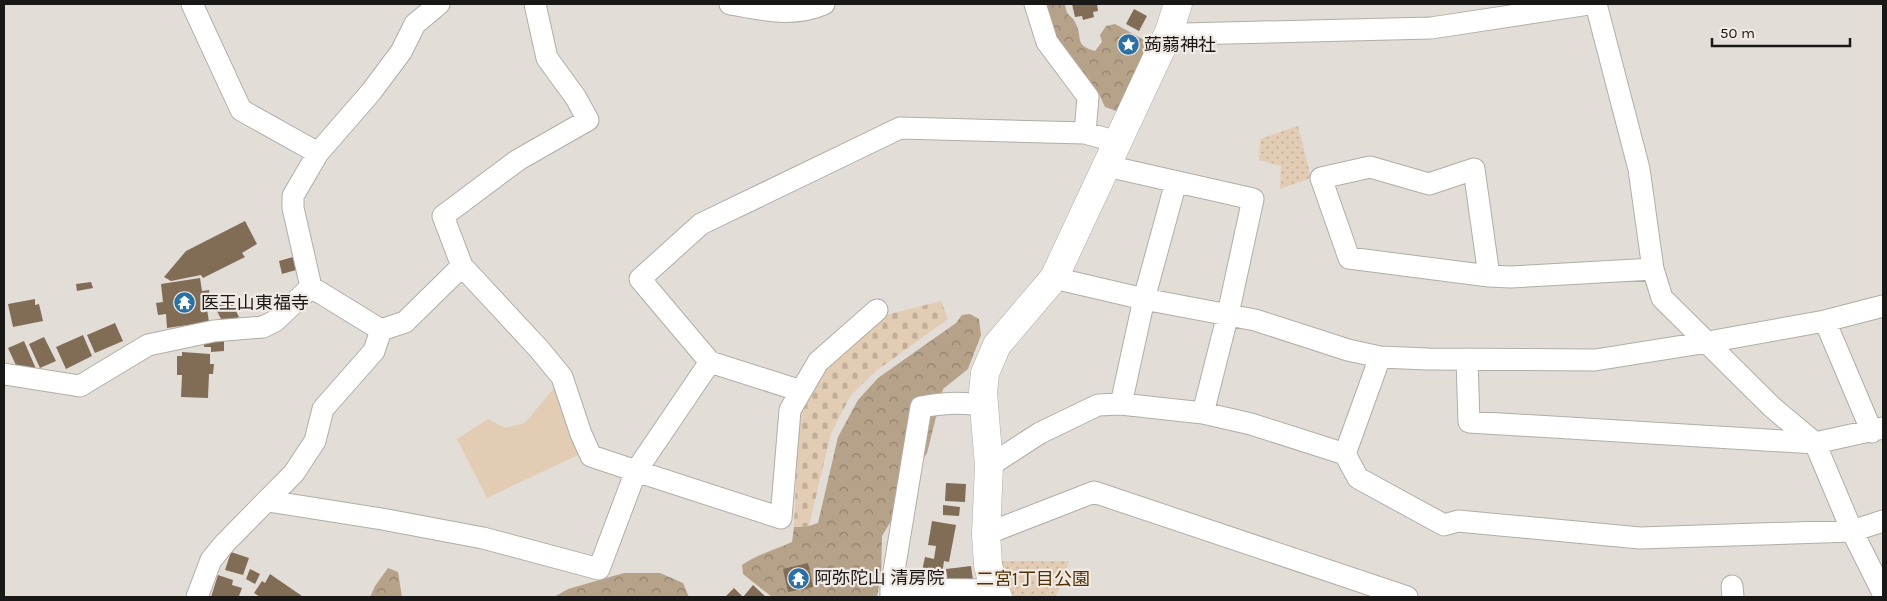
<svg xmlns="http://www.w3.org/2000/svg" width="1887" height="601" viewBox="0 0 1887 601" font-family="Karla,'Noto Sans JP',sans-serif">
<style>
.grass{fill:#e2ccb3}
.forest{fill:url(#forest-crowns)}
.cemetery{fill:url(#cemetery-stones)}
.park{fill:url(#park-dots)}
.building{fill:#816c56}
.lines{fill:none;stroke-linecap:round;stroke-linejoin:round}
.street-casing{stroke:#b2ada6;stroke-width:23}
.secondary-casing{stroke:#b2ada6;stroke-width:29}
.street{stroke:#fff;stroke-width:21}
.secondary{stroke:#fff;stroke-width:28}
.labels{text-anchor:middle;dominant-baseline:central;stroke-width:4.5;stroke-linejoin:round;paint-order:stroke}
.poi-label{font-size:18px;fill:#1a1816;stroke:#f1eae4;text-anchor:start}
.park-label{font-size:18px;fill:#503103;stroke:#f1eae4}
</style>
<defs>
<pattern id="forest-crowns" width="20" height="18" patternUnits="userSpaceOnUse" patternTransform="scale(1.25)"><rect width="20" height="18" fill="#b6a189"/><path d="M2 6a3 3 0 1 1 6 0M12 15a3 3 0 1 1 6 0" fill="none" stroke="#93826f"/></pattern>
<pattern id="cemetery-stones" width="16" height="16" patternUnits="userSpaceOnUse" patternTransform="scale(1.25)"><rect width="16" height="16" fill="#e2ccb3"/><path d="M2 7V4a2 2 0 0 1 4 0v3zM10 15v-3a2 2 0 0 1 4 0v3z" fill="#c1ae99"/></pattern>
<pattern id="park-dots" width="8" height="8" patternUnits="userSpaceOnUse" patternTransform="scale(1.25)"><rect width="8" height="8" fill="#e2ccb3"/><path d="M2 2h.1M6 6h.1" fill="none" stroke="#c1ae99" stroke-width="1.8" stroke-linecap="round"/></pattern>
</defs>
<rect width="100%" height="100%" fill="#e3ddd7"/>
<path class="grass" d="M 555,387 L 582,453 L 487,498 L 457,439 L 488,419 L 505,428 L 525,423 Z"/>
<path class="forest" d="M 1041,4 L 1065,4 C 1067,19 1072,14 1076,24 C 1083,39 1074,45 1095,51 L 1102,42 L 1100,35 L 1106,26 L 1115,24 L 1146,41 L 1148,45 L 1119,112 L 1105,107 L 1098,92 L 1053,40 Z
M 970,314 L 979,319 L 981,335 L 968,369 L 943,389 L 927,453 L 902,493 L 894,516 L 882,536 L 881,575 L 877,597 L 772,597 L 743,574 L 742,565 C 756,555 775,550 792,542 L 794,527 L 809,526 L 818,523 L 838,437 L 858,400 L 878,378 L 956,323 L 962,315 Z
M 388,568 L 398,572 L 402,597 L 370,597 L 375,586 Z
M 624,573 L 660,573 L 683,583 L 689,597 L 554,597 L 568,589 Z"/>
<path class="cemetery" d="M 941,301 L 948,319 L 876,371 L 851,395 L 831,433 L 809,526 L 794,527 L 799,413 L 816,376 L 882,316 Z"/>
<path class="park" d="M 1298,126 L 1311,178 L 1280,189 L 1281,166 L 1259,160 L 1260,139 Z
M 1002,561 L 1069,561 L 1056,597 L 1005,597 Z"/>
<path class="building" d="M 1072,4 L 1097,4 L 1098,11 L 1093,12 L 1094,17 L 1083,20 L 1082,16 L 1075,17 Z
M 1134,9 L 1147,16 L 1139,31 L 1126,24 Z
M 245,221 L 257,244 L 242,253 L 245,257 L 203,278 L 201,275 L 171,281 L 164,277 L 186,251 Z
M 293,257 L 296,270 L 282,274 L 279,261 Z
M 200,278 L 202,291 L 209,290 L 211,308 L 207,309 L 209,322 L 167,328 L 166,314 L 158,315 L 156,303 L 163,302 L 161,284 Z
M 91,282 L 93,288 L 77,291 L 76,284 Z
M 35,299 L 35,305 L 39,304 L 43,321 L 13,327 L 8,304 Z
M 230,299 L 239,317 L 224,325 L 215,307 Z
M 115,323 L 123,341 L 95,353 L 87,335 Z
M 83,335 L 92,356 L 66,369 L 56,347 Z
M 44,337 L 56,361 L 40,368 L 29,344 Z
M 224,339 L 224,351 L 211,352 L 211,347 L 204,347 L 204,340 Z
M 24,341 L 36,369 L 21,376 L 8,348 Z
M 182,352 L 210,354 L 210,364 L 214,364 L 213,374 L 209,374 L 208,398 L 181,397 L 182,375 L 177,375 L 177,356 L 182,356 Z
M 946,483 L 966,484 L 965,502 L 945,501 Z
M 943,505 L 960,507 L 959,516 L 943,515 Z
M 932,521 L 956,525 L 949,562 L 944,561 L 942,575 L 922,571 L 925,557 L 934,559 L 936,546 L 928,545 Z
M 231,552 L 249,558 L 243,575 L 225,570 Z
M 808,563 L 813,587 L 788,592 L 783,569 Z
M 971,566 L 973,580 L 948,583 L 946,569 Z
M 250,569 L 260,574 L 255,584 L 246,579 Z
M 270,574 L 302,596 L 301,597 L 260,597 L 254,593 L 262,581 L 265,583 Z
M 218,575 L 233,580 L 232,585 L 242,588 L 239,596 L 243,597 L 211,597 Z
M 753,585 L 766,597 L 725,597 L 734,588 L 743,597 Z"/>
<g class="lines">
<defs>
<path id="street" d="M 192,4 L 241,110 L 318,153
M 730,4 C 762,9 792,18 824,4
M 1035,4 L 1047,42 L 1088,97 L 1085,133
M 1596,4 L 1639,169 L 1653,269 L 1662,298 L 1772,407 L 1815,443 L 1852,531 L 1883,593
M 1169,32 L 1185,34 L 1431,28 L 1589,4
M 1107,166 L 1253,199 L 1228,314 L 1203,413
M 462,266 L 443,216 L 518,160 L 588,120 L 576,98 L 547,58 L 535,4
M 1489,276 L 1474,169 L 1429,184 L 1370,167 L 1321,178 L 1349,258 L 1489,276 L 1511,277 L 1653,269
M 1054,278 L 1144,299 L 1255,320 L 1348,350 L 1380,357 L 1428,359 L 1595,360 L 1708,342 L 1825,321 L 1883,306
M 1825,321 L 1872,432
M 1467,359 L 1469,422 L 1815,443 L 1883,428
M 710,362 L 640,279 L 701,224 L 900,128 L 1085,133 L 1118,142
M 4,374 L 80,386 L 148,345 L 214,331 L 263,327 L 275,321 L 311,287
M 801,391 L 710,362 L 636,471 L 781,518 L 790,410 L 818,362 L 877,310
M 1121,404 L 1144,299 L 1176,182
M 1345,454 L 1380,357
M 989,466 L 1040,433 L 1098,405 L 1121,404 L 1203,413 L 1251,424 L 1345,454 L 1358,478 L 1444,525 L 1458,521 L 1640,538 L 1852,531 L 1883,521
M 268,501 L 382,519 L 483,538 L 599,569 L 636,471 L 591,456 L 581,434 L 562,377 L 539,349 L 462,266 L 405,322 L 381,330
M 986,534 L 1094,492 L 1407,597
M 1732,586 L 1733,597
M 891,589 L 921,407 C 942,403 962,401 983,406
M 197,597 L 211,560 L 225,543 L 294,473 L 315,441 L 323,409 L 374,351 L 381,330 L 311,287 L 293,208 L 293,196 L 318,153 L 371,92 L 401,52 L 415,24 L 439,4
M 891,597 L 891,589 L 994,590"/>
<path id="secondary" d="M 998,597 L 994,590 L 988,565 L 986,534 L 989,466 L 983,393 L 985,373 L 997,345 L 1054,278 L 1169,32 L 1178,4"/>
</defs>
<use href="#street" class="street-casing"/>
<use href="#secondary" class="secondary-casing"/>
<use href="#street" class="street"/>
<use href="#secondary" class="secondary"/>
</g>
<defs>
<symbol id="sight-disc" viewBox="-11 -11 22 22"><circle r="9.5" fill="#2b70a5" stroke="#f1eae4"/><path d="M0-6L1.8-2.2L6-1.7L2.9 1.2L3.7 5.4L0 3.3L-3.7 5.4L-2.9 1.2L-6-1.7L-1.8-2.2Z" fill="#fff"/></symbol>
<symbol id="temple-disc" viewBox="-11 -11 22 22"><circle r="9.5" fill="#2b70a5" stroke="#f1eae4"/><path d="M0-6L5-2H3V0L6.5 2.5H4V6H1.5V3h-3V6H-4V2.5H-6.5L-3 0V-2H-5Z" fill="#fff"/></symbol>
</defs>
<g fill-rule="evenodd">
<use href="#sight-disc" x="1116" y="32" width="25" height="25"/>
<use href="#temple-disc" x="172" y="290" width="25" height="25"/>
<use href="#temple-disc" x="786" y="566" width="25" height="25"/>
</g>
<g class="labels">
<g class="poi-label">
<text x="1144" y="45">蒟蒻神社</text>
<text x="201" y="303">医王山東福寺</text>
<text x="814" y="578">阿弥陀山 清房院</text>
</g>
<g class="park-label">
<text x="1033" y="579">二宮1丁目公園</text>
</g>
</g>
<rect width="1887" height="601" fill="none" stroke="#1a1816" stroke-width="10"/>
<path d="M1712 38v8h138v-8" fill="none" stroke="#1a1816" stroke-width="2.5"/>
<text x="1720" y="38" font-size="15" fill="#1a1816" stroke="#f1eae4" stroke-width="4" paint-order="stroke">50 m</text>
</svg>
